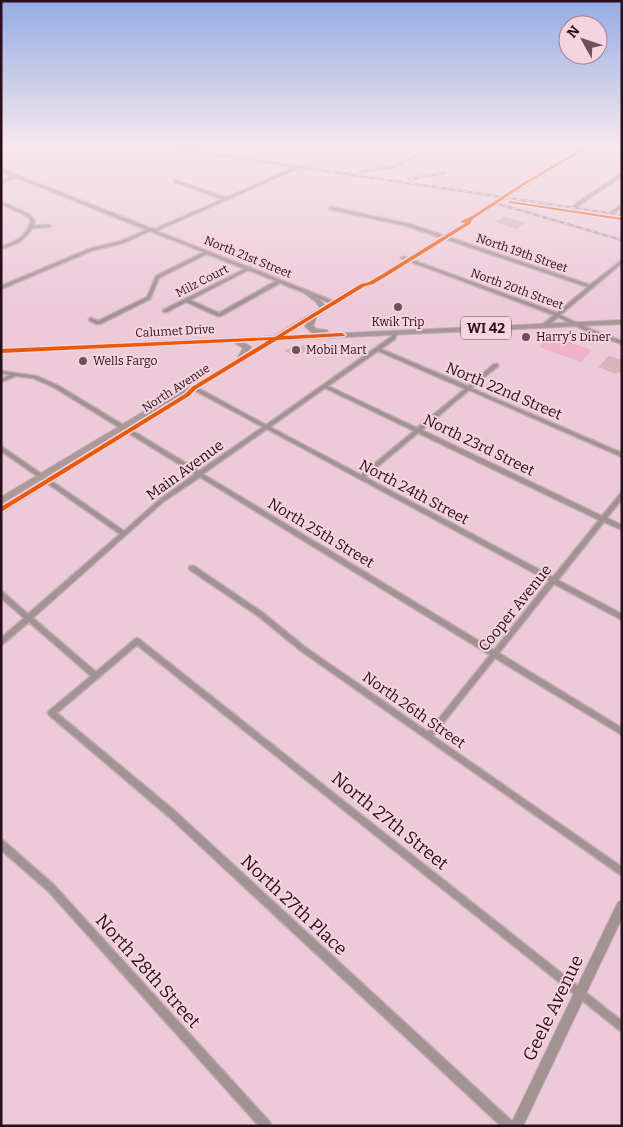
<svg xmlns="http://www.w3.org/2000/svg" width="623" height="1127" viewBox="0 0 623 1127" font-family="Bitter,serif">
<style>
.green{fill:#f0b2cb}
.building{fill:#d6b4bc}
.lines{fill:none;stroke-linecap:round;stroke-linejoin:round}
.minor-casing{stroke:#c7abb7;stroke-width:3}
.tertiary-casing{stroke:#c7abb7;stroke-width:2}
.secondary-casing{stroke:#c7abb7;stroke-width:2}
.primary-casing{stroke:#c7abb7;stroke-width:2}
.minor{fill:#a09391;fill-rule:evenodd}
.tertiary{fill:#a09391;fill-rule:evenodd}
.secondary{fill:#ac9a9b;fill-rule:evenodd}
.primary{fill:#a99697;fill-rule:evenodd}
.rail-casing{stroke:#ac979c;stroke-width:2.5}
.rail{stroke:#f5d3df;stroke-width:1;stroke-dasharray:4.5;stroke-linecap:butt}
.cycleway-casing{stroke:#f5d3df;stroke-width:3}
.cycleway{fill:#e8590c;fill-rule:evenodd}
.poi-dot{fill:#6e505d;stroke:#f5d3df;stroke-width:2}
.labels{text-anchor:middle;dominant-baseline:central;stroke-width:4;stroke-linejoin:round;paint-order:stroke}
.far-street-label{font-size:12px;fill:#2a0e1b;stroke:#f5d3df}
.far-poi-label{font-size:12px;fill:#2a0e1b;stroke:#f5d3df;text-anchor:start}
.shield{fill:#f5d3df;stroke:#674956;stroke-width:1}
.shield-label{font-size:14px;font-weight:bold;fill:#2a0e1b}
.street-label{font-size:15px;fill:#2a0e1b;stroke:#f5d3df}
.near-street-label{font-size:18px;fill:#2a0e1b;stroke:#f5d3df}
</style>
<rect width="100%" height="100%" fill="#edcad8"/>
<path class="green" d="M 550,336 L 592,350 L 581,362 L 539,347 Z"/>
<path class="building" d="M 504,216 L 525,223 L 516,229 L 496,222 Z
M 305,344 L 311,347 L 296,357 L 285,351 L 292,347 L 297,349 Z
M 609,356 L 622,360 L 622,373 L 618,372 L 616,374 L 598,367 Z"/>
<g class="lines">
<defs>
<path id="minor" d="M 293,168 L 296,169 L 156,231 L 248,267 L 250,267 L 251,268 L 335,302 L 335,304 L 333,304 L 280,283 L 221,316 L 217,316 L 186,302 L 167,312 L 163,312 L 163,310 L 245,269 L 207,254 L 159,278 L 150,299 L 100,324 L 96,324 L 89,320 L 89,319 L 91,318 L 98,321 L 147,297 L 156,276 L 204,252 L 150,231 L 123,243 L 91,251 L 1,289 L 1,286 L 89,249 L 121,241 L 147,230 L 16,177 L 1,183 L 1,181 L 14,176 L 1,171 L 1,169 L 150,228 L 153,228 L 153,230 L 223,199 L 175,182 L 175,180 L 226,198 ZM 248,270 L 276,281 L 219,313 L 190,300 Z
M 622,173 L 622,176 L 576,207 L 573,206 Z
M 1,202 L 29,214 L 35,221 L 33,226 L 49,225 L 51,226 L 49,227 L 32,228 C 25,241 14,245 1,249 L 1,247 C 17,241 25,238 31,221 L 27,216 L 1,204 Z
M 622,205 L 622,208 L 615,212 L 612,211 Z
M 331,207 L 409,224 L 590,285 L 622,260 L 622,263 L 560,315 L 592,330 L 622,341 L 622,344 L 588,332 L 558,317 L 546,327 L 542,327 L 542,325 L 554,315 L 401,258 L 404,257 L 557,313 L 588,287 L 407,226 L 330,209 L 329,208 Z
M 393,332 L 397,333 L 395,339 L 381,349 L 468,386 L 494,364 L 498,364 L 498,366 L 471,388 L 622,453 L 622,457 L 469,390 L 422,430 L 602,516 L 620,494 L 622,493 L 622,499 L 607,518 L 622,525 L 622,530 L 604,522 L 558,580 L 622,614 L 622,620 L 554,584 L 499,653 L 622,728 L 622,735 L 495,658 L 433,736 L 622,867 L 622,876 L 301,651 L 258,616 L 190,570 L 189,568 L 190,566 L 194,566 L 262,612 L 305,647 L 428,732 L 490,655 L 200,477 L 163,502 L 33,618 L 96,672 L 135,639 L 137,638 L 139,639 L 622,1021 L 622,1032 L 619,1030 L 137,645 L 57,713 L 175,811 L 513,1122 L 514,1126 L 501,1126 L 169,817 L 49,715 L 48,713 L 49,711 L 91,676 L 29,622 L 3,644 L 1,645 L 1,638 L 24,618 L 1,598 L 1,592 L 3,592 L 28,614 L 120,534 L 1,451 L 1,446 L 124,531 L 159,500 L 195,474 L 55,388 L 33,378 L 16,376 L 1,382 L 1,379 L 10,375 L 1,373 L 1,371 L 36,376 L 59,386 L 199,471 L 263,427 L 192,389 L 192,387 L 196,387 L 266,425 L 391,337 ZM 378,351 L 465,389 L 417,428 L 328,386 ZM 325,388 L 414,431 L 361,475 L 270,427 ZM 267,429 L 549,581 L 494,650 L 203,474 ZM 418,433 L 599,520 L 553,577 L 365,477 Z
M 1,840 L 4,841 L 54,885 L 270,1122 L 271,1126 L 259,1126 L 48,891 L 1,850 Z"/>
<path id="tertiary" d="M 622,901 L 622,918 L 523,1126 L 510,1126 L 618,902 Z"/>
<path id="secondary" d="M 587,145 L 593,145 L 473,219 L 470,224 L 385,277 L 373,284 L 365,286 L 196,389 L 189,396 L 1,513 L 1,506 L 185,393 L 1,504 L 1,497 L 178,391 L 191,387 L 320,308 L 316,302 L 303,292 L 303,290 C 311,290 320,299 325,306 L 361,284 L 369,282 L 381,275 L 465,222 L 463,221 L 464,220 Z"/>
<path id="primary" d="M 314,314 L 317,316 L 313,326 L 317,329 L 327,330 L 328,332 L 326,334 L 622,320 L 622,324 L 243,342 L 251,347 L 244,361 L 240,363 L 236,361 L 243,348 L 233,342 L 1,353 L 1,349 L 322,334 L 312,333 L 305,326 L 312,315 Z"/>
</defs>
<use href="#minor" class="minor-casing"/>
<use href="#tertiary" class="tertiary-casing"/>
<use href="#secondary" class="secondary-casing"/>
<use href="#primary" class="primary-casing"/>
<use href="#minor" class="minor"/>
<use href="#tertiary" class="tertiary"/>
<use href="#secondary" class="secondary"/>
<use href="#primary" class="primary"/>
<defs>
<path id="rail" d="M 152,145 L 622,215
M 1,147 L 159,148
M 360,172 L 393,167 L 415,157
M 409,179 L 445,173
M 495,203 L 622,240"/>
</defs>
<use href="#rail" class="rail-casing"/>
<use href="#rail" class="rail"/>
<defs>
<path id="cycleway" d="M 588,145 L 593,145 L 528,183 L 473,219 L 470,224 L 385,277 L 373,284 L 365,286 L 283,336 L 342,333 L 345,335 L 344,336 L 277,340 L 196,389 L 189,396 L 1,512 L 1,507 L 185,394 L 192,387 L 269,340 L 1,353 L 1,349 L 275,337 L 361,284 L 369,282 L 381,275 L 467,222 L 463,223 L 461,222 L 461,221 L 472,216 L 526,181 Z
M 509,201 L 622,218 L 622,220 L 510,203 L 509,203 Z"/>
</defs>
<use href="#cycleway" class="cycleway-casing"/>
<use href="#cycleway" class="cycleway"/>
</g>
<linearGradient id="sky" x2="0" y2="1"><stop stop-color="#95ace4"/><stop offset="0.48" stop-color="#f7e7ed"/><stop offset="1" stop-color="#f7e7ed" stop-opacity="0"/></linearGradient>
<rect width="623" height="303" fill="url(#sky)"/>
<g class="poi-dot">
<circle cx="398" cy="307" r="5"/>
<circle cx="526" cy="337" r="5"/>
<circle cx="296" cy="350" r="5"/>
<circle cx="83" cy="361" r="5"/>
</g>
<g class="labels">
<g class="far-street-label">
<text transform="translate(522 253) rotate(19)">North 19th Street</text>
<text transform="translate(248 257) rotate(22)">North 21st Street</text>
<text transform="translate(202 281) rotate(-27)">Milz Court</text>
<text transform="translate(517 289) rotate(20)">North 20th Street</text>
<text transform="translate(175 331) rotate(-3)">Calumet Drive</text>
<text transform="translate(176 388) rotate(-33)">North Avenue</text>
</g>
<g class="far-poi-label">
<text x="398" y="322" text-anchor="middle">Kwik Trip</text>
<text x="536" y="337">Harry's Diner</text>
<text x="306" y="350">Mobil Mart</text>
<text x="93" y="361">Wells Fargo</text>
</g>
<rect class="shield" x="461" y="316.5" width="50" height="23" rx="4"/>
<g class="shield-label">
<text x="486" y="328">WI 42</text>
</g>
<g class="street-label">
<text transform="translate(504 391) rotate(23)">North 22nd Street</text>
<text transform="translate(479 445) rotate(26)">North 23rd Street</text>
<text transform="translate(185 470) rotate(-36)">Main Avenue</text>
<text transform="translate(414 492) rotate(28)">North 24th Street</text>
<text transform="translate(321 533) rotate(31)">North 25th Street</text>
<text transform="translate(515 608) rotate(-51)">Cooper Avenue</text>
<text transform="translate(414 710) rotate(35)">North 26th Street</text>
</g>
<g class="near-street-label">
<text transform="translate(390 821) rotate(39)">North 27th Street</text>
<text transform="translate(294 905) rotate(43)">North 27th Place</text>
<text transform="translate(148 971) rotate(48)">North 28th Street</text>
<text transform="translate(553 1008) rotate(-64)">Geele Avenue</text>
</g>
</g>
<rect width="623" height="1127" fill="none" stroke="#2a0e1b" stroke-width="5"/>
<g transform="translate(583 40) rotate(310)"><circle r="24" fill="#f5d3df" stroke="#a48491"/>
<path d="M0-4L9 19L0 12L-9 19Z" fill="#6e505d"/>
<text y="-8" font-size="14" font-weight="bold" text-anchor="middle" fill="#2a0e1b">N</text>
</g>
</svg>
